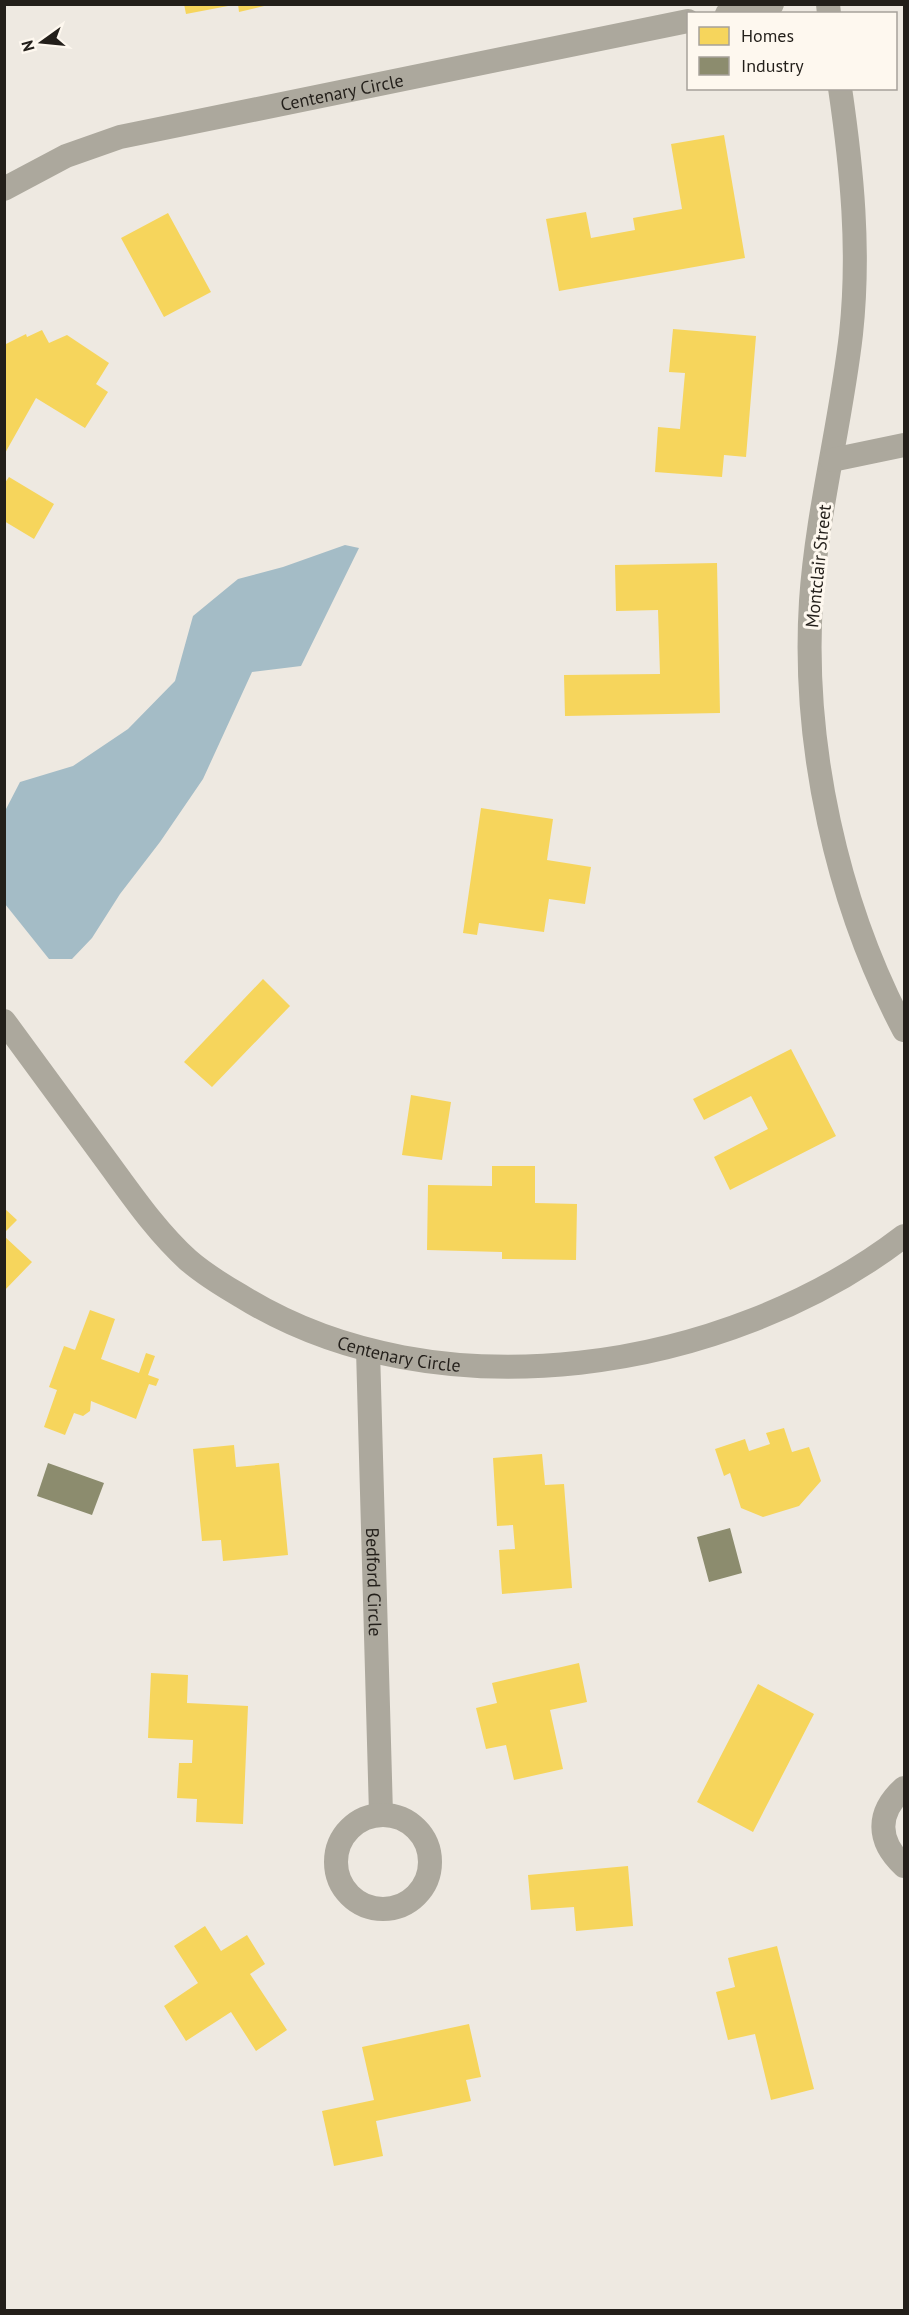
<svg xmlns="http://www.w3.org/2000/svg" width="909" height="2315" viewBox="0 0 909 2315" font-family="'PT Sans',sans-serif">
<style>
.water{fill:#a4bcc6}
.homes{fill:#f6d55c}
.industry{fill:#8c8c6e}
.lines{fill:none;stroke-linecap:round;stroke-linejoin:round}
.street{stroke:#aca89d;stroke-width:24}
.labels{text-anchor:middle;dominant-baseline:central;stroke-width:6;stroke-linejoin:round;paint-order:stroke}
.street-label{font-size:18px;fill:#231f1a;stroke:#fef8ef}
</style>
<rect width="100%" height="100%" fill="#eee9e1"/>
<path class="water" d="M 345,545 L 359,548 L 301,666 L 252,672 L 203,779 L 160,842 L 120,894 L 92,938 L 72,959 L 49,959 L 5,904 L 5,811 L 20,782 L 73,766 L 128,729 L 175,681 L 193,616 L 238,579 L 283,567 Z"/>
<path class="homes" d="M 184,4 L 228,4 L 228,6 L 186,14 Z
M 238,4 L 268,4 L 268,5 L 239,12 Z
M 724,135 L 745,258 L 559,291 L 546,219 L 586,212 L 591,238 L 635,230 L 633,218 L 682,209 L 671,144 Z
M 168,213 L 211,292 L 164,317 L 121,238 Z
M 673,329 L 756,336 L 746,457 L 724,455 L 722,477 L 655,472 L 658,427 L 680,429 L 685,373 L 669,372 Z
M 42,330 L 49,343 L 67,335 L 109,363 L 96,384 L 108,392 L 85,428 L 36,398 L 4,455 L 4,345 L 26,334 L 27,337 Z
M 9,477 L 54,504 L 34,539 L 4,521 L 4,484 Z
M 717,563 L 720,713 L 565,716 L 564,675 L 660,674 L 658,610 L 616,611 L 615,565 Z
M 481,808 L 553,819 L 547,860 L 591,867 L 585,904 L 549,899 L 544,932 L 479,923 L 477,935 L 463,933 Z
M 263,979 L 290,1006 L 212,1087 L 184,1062 Z
M 791,1049 L 836,1136 L 730,1190 L 714,1157 L 768,1129 L 751,1096 L 704,1120 L 693,1099 Z
M 411,1095 L 451,1102 L 442,1160 L 402,1155 Z
M 492,1166 L 535,1166 L 535,1203 L 577,1204 L 576,1260 L 502,1259 L 502,1252 L 427,1250 L 428,1185 L 492,1186 Z
M 4,1208 L 17,1220 L 4,1233 Z
M 4,1236 L 32,1262 L 4,1291 Z
M 90,1310 L 115,1319 L 101,1359 L 139,1373 L 146,1353 L 155,1356 L 148,1375 L 159,1379 L 156,1386 L 149,1384 L 136,1419 L 91,1401 L 90,1411 L 83,1416 L 74,1413 L 65,1435 L 44,1427 L 57,1390 L 49,1387 L 64,1346 L 75,1350 Z
M 784,1428 L 792,1452 L 809,1447 L 821,1481 L 799,1506 L 763,1517 L 741,1508 L 730,1473 L 724,1476 L 715,1449 L 745,1439 L 749,1451 L 770,1444 L 766,1433 Z
M 234,1445 L 236,1467 L 279,1463 L 288,1555 L 223,1561 L 221,1540 L 202,1541 L 193,1449 Z
M 542,1454 L 545,1485 L 564,1484 L 572,1588 L 502,1594 L 499,1550 L 515,1549 L 513,1525 L 497,1526 L 493,1458 Z
M 579,1663 L 587,1702 L 550,1710 L 563,1769 L 514,1780 L 506,1745 L 486,1749 L 476,1708 L 497,1703 L 492,1683 Z
M 151,1673 L 188,1675 L 187,1703 L 248,1706 L 243,1824 L 196,1822 L 197,1799 L 177,1798 L 179,1763 L 192,1763 L 193,1740 L 148,1738 Z
M 758,1684 L 814,1714 L 753,1832 L 697,1802 Z
M 628,1866 L 633,1926 L 576,1931 L 574,1907 L 531,1910 L 528,1875 Z
M 205,1926 L 221,1951 L 247,1935 L 265,1964 L 250,1974 L 287,2030 L 256,2051 L 231,2012 L 186,2041 L 164,2006 L 198,1983 L 174,1946 Z
M 777,1946 L 814,2089 L 771,2100 L 755,2034 L 728,2040 L 716,1992 L 735,1987 L 728,1958 Z
M 469,2024 L 481,2077 L 466,2080 L 471,2101 L 376,2121 L 383,2156 L 334,2166 L 322,2111 L 374,2100 L 362,2047 Z"/>
<path class="industry" d="M 48,1463 L 104,1483 L 92,1515 L 37,1496 Z
M 730,1528 L 742,1573 L 709,1582 L 697,1537 Z"/>
<g class="lines">
<g class="street">
<path d="M 828,4 L 829,14"/>
<path d="M 727,14 L 772,4"/>
<path d="M 840,88 C 852,170 860,251 851,334 C 841,423 817,511 811,601 C 802,745 837,904 904,1030"/>
<path id="s1" d="M 4,189 L 66,156 L 120,137 L 688,21"/>
<path d="M 832,460 L 904,445"/>
<path id="s2" d="M 4,1021 C 38,1067 72,1114 106,1160 C 131,1194 156,1231 188,1260 C 204,1274 222,1285 241,1296 C 437,1418 727,1372 904,1236"/>
<path id="s3" d="M 368,1350 L 381,1814"/>
<path d="M 904,1788 C 876,1813 877,1841 904,1866"/>
<circle cx="383" cy="1862" r="47"/>
</g>
</g>
<g class="labels">
<g class="street-label">
<text stroke="none"><textPath href="#s1" startOffset="354">Centenary Circle</textPath></text>
<text transform="translate(818 566) rotate(-84)">Montclair Street</text>
<text stroke="none"><textPath href="#s2" startOffset="536">Centenary Circle</textPath></text>
<text stroke="none"><textPath href="#s3" startOffset="232">Bedford Circle</textPath></text>
</g>
</g>
<rect width="909" height="2315" fill="none" stroke="#231f1a" stroke-width="12"/>
<rect x="687" y="12" width="210" height="78" fill="#fef8ef" stroke="#a6a19a" stroke-width="1.5"/>
<rect x="699" y="27" width="30" height="18" fill="#f6d55c" stroke="#a6a19a" stroke-width="1.5"/>
<text x="741" y="42" font-size="18" fill="#231f1a">Homes</text>
<rect x="699" y="57" width="30" height="18" fill="#8c8c6e" stroke="#a6a19a" stroke-width="1.5"/>
<text x="741" y="72" font-size="18" fill="#231f1a">Industry</text>
<g transform="translate(42 42) rotate(255)" stroke="#fef8ef" stroke-width="4.5" paint-order="stroke">
<path d="M0-4.5L10 22L0 15L-10 22Z" fill="#231f1a"/>
<text y="-9" font-size="16" font-weight="bold" text-anchor="middle" fill="#231f1a">N</text>
</g>
</svg>
